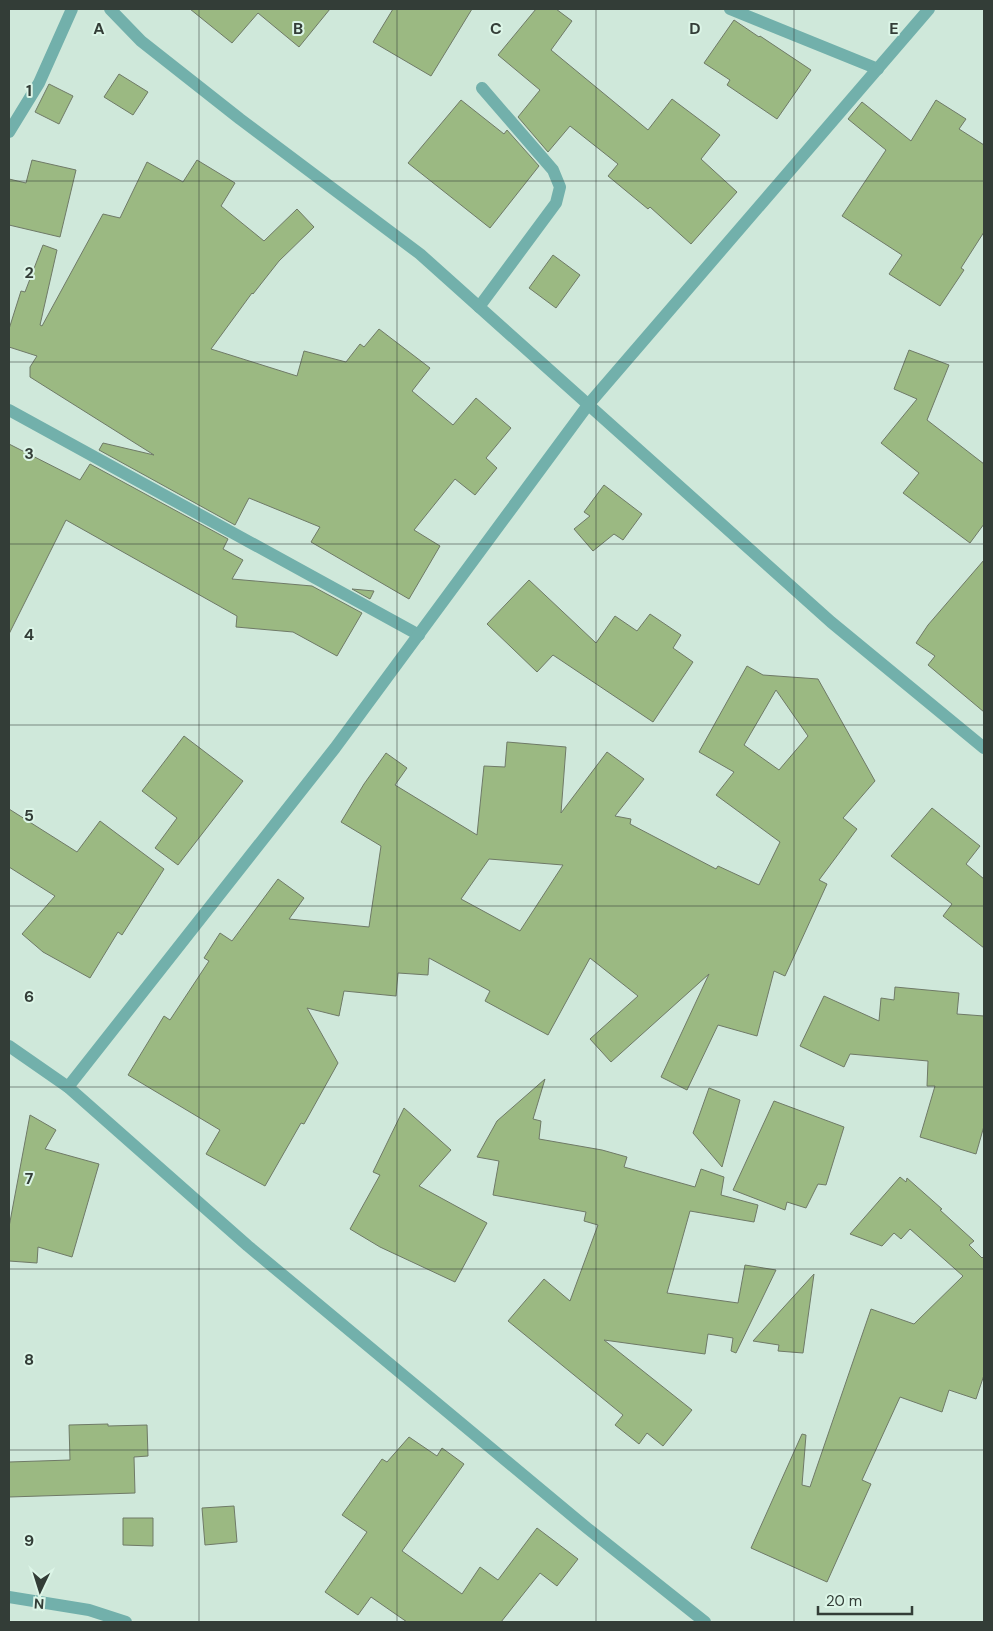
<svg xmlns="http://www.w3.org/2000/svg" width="993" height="1631" font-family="'DM Sans',sans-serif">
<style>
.building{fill:#9bb982;stroke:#6f7a67;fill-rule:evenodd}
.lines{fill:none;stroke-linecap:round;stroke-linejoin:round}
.service{stroke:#72b0ab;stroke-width:12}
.minor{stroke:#72b0ab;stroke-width:12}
.grid{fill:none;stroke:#333d37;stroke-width:1;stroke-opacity:0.55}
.grid-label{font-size:16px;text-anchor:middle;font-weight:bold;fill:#333d37;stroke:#dcf5e7;stroke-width:4;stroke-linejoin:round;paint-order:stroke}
</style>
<rect width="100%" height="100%" fill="#cfe8da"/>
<!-- building -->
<g class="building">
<path d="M 190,9 L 330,9 L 299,47 L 258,13 L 232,43 Z"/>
<path d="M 393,9 L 472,9 L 431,76 L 373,42 Z"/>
<path d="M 536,9 L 556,9 L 572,21 L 551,50 L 648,130 L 672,99 L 720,135 L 701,159 L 737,192 L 691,244 L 650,207 L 648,209 L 608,176 L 618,164 L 570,126 L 548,152 L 518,117 L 540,90 L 498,55 Z"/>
<path d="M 734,20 L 759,37 L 760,36 L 811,70 L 777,119 L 727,85 L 730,80 L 704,63 Z"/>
<path d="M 119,74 L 148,92 L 133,115 L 104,97 Z"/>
<path d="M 49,84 L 73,96 L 59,124 L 35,112 Z"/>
<path d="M 461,100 L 504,134 L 507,130 L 539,166 L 490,228 L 408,163 Z"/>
<path d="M 936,100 L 966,119 L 959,129 L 984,145 L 984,232 L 961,268 L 964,270 L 940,306 L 889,274 L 902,255 L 842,216 L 886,150 L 848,119 L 862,102 L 911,141 Z"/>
<path d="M 32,160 L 76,170 L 60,237 L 9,225 L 9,179 L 26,183 Z"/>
<path d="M 197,160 L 235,183 L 221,206 L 264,241 L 297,209 L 314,227 L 279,261 L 253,294 L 252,293 L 211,349 L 297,376 L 304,351 L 346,362 L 360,344 L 364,347 L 379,329 L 430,368 L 412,391 L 453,425 L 476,398 L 511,428 L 486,458 L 497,468 L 475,495 L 455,479 L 414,530 L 440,546 L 409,599 L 311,542 L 320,527 L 249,498 L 235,525 L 99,450 L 103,443 L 154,455 L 30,377 L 30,367 L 37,356 L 9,347 L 9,329 L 21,291 L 25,292 L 43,245 L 57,250 L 40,325 L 42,326 L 103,214 L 120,218 L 147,162 L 183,182 Z"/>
<path d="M 553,255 L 580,275 L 556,308 L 529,288 Z"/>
<path d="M 909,350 L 949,365 L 927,420 L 984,464 L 984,524 L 970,543 L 903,493 L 919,473 L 881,443 L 917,399 L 894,389 Z"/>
<path d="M 9,444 L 80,480 L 90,464 L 228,539 L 223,549 L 243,560 L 232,579 L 312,586 L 362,613 L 337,656 L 293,632 L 236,627 L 237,616 L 66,520 L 9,634 Z"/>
<path d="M 604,485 L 642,514 L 623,540 L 614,534 L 593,551 L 574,529 L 590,516 L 584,512 Z"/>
<path d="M 984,560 L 984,712 L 928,665 L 935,656 L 916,643 L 928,625 Z"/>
<path d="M 529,580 L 596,643 L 615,616 L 637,631 L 650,614 L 681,635 L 673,648 L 693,662 L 653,722 L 553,655 L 537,672 L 487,624 Z"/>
<path d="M 352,589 L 374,591 L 370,599 Z"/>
<path d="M 747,666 L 763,675 L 818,679 L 875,781 L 843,818 L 857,829 L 819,880 L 827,884 L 785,976 L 774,971 L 757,1036 L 718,1025 L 687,1090 L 661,1077 L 709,974 L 611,1062 L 590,1039 L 638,996 L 590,958 L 548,1035 L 485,1001 L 490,991 L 429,958 L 428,975 L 398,973 L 396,996 L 344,991 L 339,1016 L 307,1008 L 338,1063 L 304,1124 L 301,1123 L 265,1186 L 206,1154 L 220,1130 L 128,1075 L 164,1016 L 170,1020 L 209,961 L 204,958 L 220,933 L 232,941 L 278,879 L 304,898 L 289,919 L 369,927 L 381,846 L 341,822 L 364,784 L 386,753 L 407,768 L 395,785 L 477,835 L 484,766 L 505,767 L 507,742 L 566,747 L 561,813 L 607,752 L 644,779 L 615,816 L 631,819 L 630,824 L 716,869 L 718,866 L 759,885 L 780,842 L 716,795 L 734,772 L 699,752 ZM 776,690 L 808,736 L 779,770 L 744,745 ZM 489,859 L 563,865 L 520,931 L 461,899 Z"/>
<path d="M 184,736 L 243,781 L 178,865 L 155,848 L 177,818 L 142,791 Z"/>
<path d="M 932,808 L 980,846 L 966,864 L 984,879 L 984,948 L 943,916 L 952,904 L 891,856 Z"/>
<path d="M 9,809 L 77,852 L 100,821 L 164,869 L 122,935 L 118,932 L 90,978 L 43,952 L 22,934 L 55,896 L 9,867 Z"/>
<path d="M 895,987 L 959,993 L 957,1014 L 984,1016 L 984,1126 L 976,1154 L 920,1137 L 935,1086 L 927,1086 L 928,1061 L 850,1054 L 844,1067 L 800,1046 L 824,996 L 879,1021 L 881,998 L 894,1000 Z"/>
<path d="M 545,1079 L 533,1119 L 541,1121 L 539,1139 L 602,1150 L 627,1157 L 624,1167 L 695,1187 L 701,1169 L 724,1177 L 721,1195 L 758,1205 L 754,1222 L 690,1211 L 667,1293 L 738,1303 L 745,1265 L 776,1270 L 736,1353 L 731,1351 L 733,1338 L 708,1334 L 705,1354 L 604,1340 L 692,1410 L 663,1446 L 647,1433 L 639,1444 L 615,1425 L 623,1415 L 508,1321 L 544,1279 L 570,1301 L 598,1225 L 584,1221 L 586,1212 L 493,1195 L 499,1161 L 477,1157 L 497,1121 Z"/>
<path d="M 709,1088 L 740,1100 L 722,1167 L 693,1133 Z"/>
<path d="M 774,1101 L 844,1127 L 826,1185 L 818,1184 L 806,1208 L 787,1202 L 785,1210 L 733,1190 Z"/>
<path d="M 404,1108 L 451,1150 L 419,1186 L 487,1223 L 455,1282 L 380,1247 L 350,1229 L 380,1175 L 373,1172 Z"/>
<path d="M 30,1115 L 56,1130 L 45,1149 L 99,1164 L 72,1257 L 38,1247 L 37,1263 L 9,1261 L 9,1227 Z"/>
<path d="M 900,1177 L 906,1182 L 907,1178 L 942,1209 L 940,1210 L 974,1241 L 969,1245 L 982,1258 L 984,1256 L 984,1375 L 976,1399 L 949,1390 L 942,1412 L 900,1397 L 862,1480 L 871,1484 L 827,1582 L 751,1548 L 802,1434 L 806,1435 L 802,1485 L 810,1487 L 871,1309 L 914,1324 L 963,1276 L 910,1229 L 901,1239 L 894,1233 L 882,1246 L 850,1234 Z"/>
<path d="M 814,1274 L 803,1353 L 778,1351 L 779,1345 L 753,1341 Z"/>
<path d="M 108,1424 L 108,1426 L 147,1425 L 148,1456 L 134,1457 L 135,1493 L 9,1497 L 9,1462 L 70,1460 L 69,1425 Z"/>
<path d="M 409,1437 L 437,1456 L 442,1448 L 464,1464 L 402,1551 L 462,1594 L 480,1567 L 498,1580 L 537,1528 L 578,1559 L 557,1586 L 540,1573 L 501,1622 L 407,1622 L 371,1597 L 358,1615 L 325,1592 L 367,1532 L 342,1515 L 382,1459 L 387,1462 Z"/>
<path d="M 234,1506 L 237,1542 L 205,1545 L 202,1508 Z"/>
<path d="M 123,1518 L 153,1518 L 153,1546 L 123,1545 Z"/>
</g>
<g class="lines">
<!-- service -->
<g class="service">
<path d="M 730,9 L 878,69"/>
<path d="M 9,132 L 39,83 L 72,9"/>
<path d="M 479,307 L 556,203 L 560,187 L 553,170 L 482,88"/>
</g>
<!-- minor -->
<g class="minor">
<path d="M 110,9 L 141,41 L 240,119 L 420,254 L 831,622 L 984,748"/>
<path d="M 9,410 L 419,635"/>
<path d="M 9,1046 L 68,1087 L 248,1246 L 587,1528 L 705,1622"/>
<path d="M 68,1087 L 335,748 L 588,405 L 929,9"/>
<path d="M 9,1597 L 89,1610 L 126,1622"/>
</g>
</g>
<!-- grid -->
<path class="grid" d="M 199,9 L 199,1622M 397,9 L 397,1622M 596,9 L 596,1622M 794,9 L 794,1622M 9,181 L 984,181M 9,362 L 984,362M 9,544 L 984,544M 9,725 L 984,725M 9,906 L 984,906M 9,1087 L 984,1087M 9,1269 L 984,1269M 9,1450 L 984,1450"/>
<g class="grid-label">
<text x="99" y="34">A</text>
<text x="298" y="34">B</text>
<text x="496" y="34">C</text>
<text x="695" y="34">D</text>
<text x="894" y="34">E</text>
<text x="29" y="96">1</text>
<text x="29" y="278">2</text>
<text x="29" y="459">3</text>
<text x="29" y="640">4</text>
<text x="29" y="821">5</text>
<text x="29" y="1002">6</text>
<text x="29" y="1184">7</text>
<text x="29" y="1365">8</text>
<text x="29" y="1546">9</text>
</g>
<!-- border -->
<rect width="993" height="1631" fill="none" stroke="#333d37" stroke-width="20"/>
<!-- north arrow -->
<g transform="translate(40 1591) rotate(184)" stroke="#dcf5e7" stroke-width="4" paint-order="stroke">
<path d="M0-4L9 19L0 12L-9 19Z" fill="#333d37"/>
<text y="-8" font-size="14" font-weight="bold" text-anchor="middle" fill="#333d37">N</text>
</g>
<!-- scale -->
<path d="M818 1606v8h94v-8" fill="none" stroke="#333d37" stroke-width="2.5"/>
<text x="826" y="1606" font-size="15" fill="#333d37" stroke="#dcf5e7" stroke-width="4" paint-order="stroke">20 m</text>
</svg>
